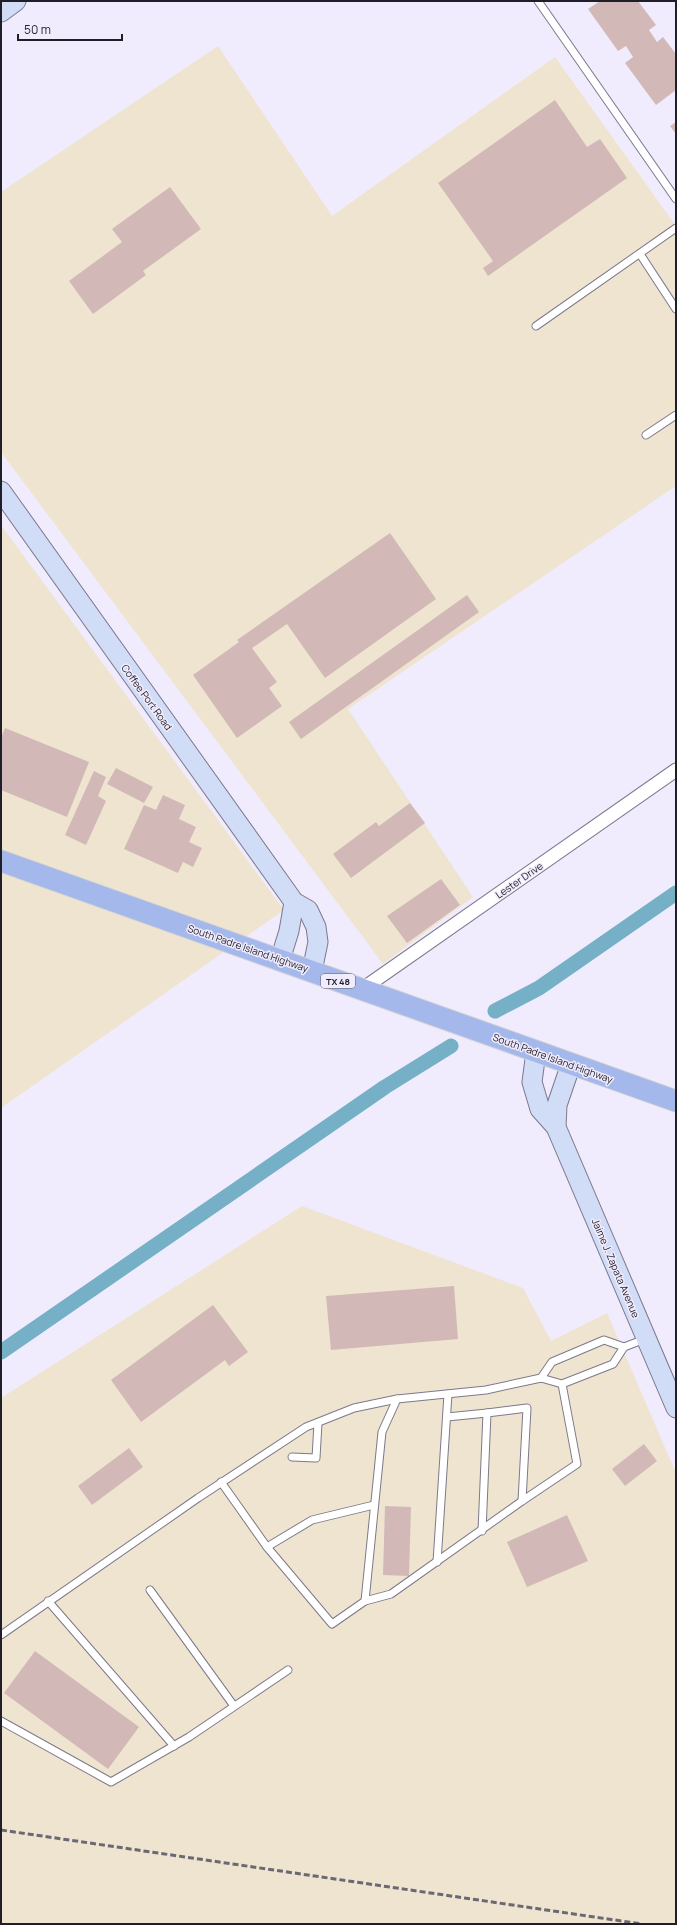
<svg xmlns="http://www.w3.org/2000/svg" width="677" height="1925" font-family="Manrope,sans-serif">
<style>
.industrial{fill:#eee4cf}
.lines{fill:none;stroke-linecap:round;stroke-linejoin:round}
.canal{stroke:#75b0c6;stroke-width:15}
.building{fill:#d2b9b8}
.lane-casing{stroke:#7d798c;stroke-width:9}
.street-casing{stroke:#7d798c;stroke-width:15}
.secondary-casing{stroke:#7d798c;stroke-width:21}
.primary-casing{stroke:#d2d2d4;stroke-width:23}
.lane{stroke:#fff;stroke-width:7}
.street{stroke:#fff;stroke-width:13}
.secondary{stroke:#d1dcf6;stroke-width:19}
.primary{stroke:#a4b8ec;stroke-width:21}
.rail{stroke:#6b6873;stroke-width:3;stroke-dasharray:6 3;stroke-linecap:butt}
.labels{text-anchor:middle;dominant-baseline:central;stroke-width:3;stroke-linejoin:round;paint-order:stroke}
.shield{fill:#f0ecfd;stroke:#5e5c66;stroke-width:1}
.shield-label{font-size:9px;font-weight:bold;fill:#201e26}
.street-label{font-size:10px;fill:#201e26;stroke:#f0ecfd}
</style>
<rect width="100%" height="100%" fill="#f0ecfd"/>
<!-- industrial -->
<g class="industrial">
<path d="M 218,46 L 332,216 L 555,57 L 676,226 L 676,486 L 348,709 L 473,897 L 383,964 L 1,452 L 1,192 Z"/>
<path d="M 1,525 L 284,910 L 1,1108 Z"/>
<path d="M 302,1206 L 523,1288 L 551,1341 L 607,1313 L 676,1473 L 676,1924 L 1,1924 L 1,1398 Z"/>
</g>
<g class="lines">
<!-- canal -->
<g class="canal">
<path d="M 495,1011 L 539,988 L 676,893"/>
<path d="M 1,1352 L 385,1087 L 451,1046"/>
</g>
</g>
<!-- building -->
<g class="building">
<path d="M 600,1 L 638,1 L 656,25 L 649,30 L 657,42 L 663,37 L 676,54 L 676,90 L 656,105 L 625,63 L 633,57 L 626,46 L 618,51 L 588,9 Z"/>
<path d="M 555,100 L 587,147 L 600,139 L 627,178 L 488,276 L 483,268 L 493,261 L 438,183 Z"/>
<path d="M 676,122 L 676,134 L 670,126 Z"/>
<path d="M 170,187 L 201,229 L 143,271 L 146,275 L 93,314 L 69,281 L 122,242 L 112,229 Z"/>
<path d="M 390,533 L 436,599 L 325,678 L 287,624 L 252,648 L 277,682 L 269,688 L 282,706 L 237,738 L 193,675 L 239,642 L 237,640 Z"/>
<path d="M 467,595 L 479,612 L 301,739 L 289,722 Z"/>
<path d="M 5,728 L 89,762 L 67,817 L 1,790 L 1,738 Z"/>
<path d="M 116,768 L 153,787 L 144,803 L 107,784 Z"/>
<path d="M 94,771 L 106,777 L 98,796 L 106,801 L 86,845 L 65,835 Z"/>
<path d="M 163,795 L 185,805 L 179,819 L 196,827 L 189,842 L 202,848 L 193,867 L 183,862 L 178,873 L 124,849 L 144,805 L 156,810 Z"/>
<path d="M 410,803 L 425,823 L 351,878 L 333,854 L 376,822 L 379,826 Z"/>
<path d="M 441,879 L 460,905 L 407,943 L 387,916 Z"/>
<path d="M 454,1286 L 458,1339 L 331,1350 L 326,1296 Z"/>
<path d="M 213,1305 L 248,1352 L 229,1366 L 225,1360 L 141,1422 L 111,1380 Z"/>
<path d="M 644,1444 L 657,1461 L 625,1486 L 612,1469 Z"/>
<path d="M 129,1448 L 143,1467 L 92,1505 L 78,1486 Z"/>
<path d="M 385,1506 L 411,1507 L 409,1576 L 383,1575 Z"/>
<path d="M 567,1515 L 588,1561 L 527,1587 L 507,1542 Z"/>
<path d="M 35,1651 L 139,1727 L 108,1769 L 4,1693 Z"/>
</g>
<g class="lines">
<defs>
<g id="lane">
<path d="M 538,1 L 676,199"/>
<path d="M 640,254 L 676,309"/>
<path d="M 536,326 L 676,228"/>
<path d="M 646,435 L 676,415"/>
<path d="M 541,1378 L 552,1362 L 604,1340 L 624,1347"/>
<path d="M 447,1417 L 487,1413"/>
<path d="M 292,1457 L 316,1458 L 318,1423"/>
<path d="M 221,1482 L 267,1547 L 332,1624 L 365,1601 L 382,1432 L 397,1399 L 486,1390 L 541,1378 L 562,1384 L 613,1364 L 624,1347 L 645,1339"/>
<path d="M 482,1531 L 487,1413 L 527,1408 L 522,1501"/>
<path d="M 267,1547 L 312,1520 L 374,1505"/>
<path d="M 437,1562 L 448,1394"/>
<path d="M 150,1590 L 234,1706"/>
<path d="M 48,1601 L 174,1746"/>
<path d="M 365,1601 L 391,1594 L 522,1501 L 577,1464 L 562,1384"/>
<path d="M 1,1635 L 198,1498 L 306,1427 L 354,1408 L 397,1399"/>
<path d="M 1,1721 L 111,1782 L 189,1737 L 288,1670"/>
</g>
<path id="street" d="M 361,990 L 676,770"/>
<g id="secondary">
<path d="M 1,12 L 16,1"/>
<path d="M 1,491 L 294,902 L 308,910 L 316,927 L 318,942 L 312,971"/>
<path d="M 280,960 L 289,931 L 294,902"/>
<path d="M 536,1052 L 532,1082 L 540,1109 L 556,1127 L 676,1408"/>
<path d="M 556,1127 L 557,1105 L 571,1064"/>
</g>
<path id="primary" d="M 1,861 L 676,1101"/>
</defs>
<!-- lane casing -->
<use href="#lane" class="lane-casing"/>
<!-- street casing -->
<use href="#street" class="street-casing"/>
<!-- secondary casing -->
<use href="#secondary" class="secondary-casing"/>
<!-- primary casing -->
<use href="#primary" class="primary-casing"/>
<!-- lane -->
<use href="#lane" class="lane"/>
<!-- street -->
<use href="#street" class="street"/>
<!-- secondary -->
<use href="#secondary" class="secondary"/>
<!-- primary -->
<use href="#primary" class="primary"/>
<!-- rail -->
<path class="rail" d="M 1,1830 L 642,1924"/>
</g>
<g class="labels">
<!-- shield labels -->
<rect class="shield" x="321" y="974" width="34" height="14" rx="3"/>
<g class="shield-label">
<text x="338" y="981">TX 48</text>
</g>
<!-- street labels -->
<g class="street-label">
<text transform="translate(147 697) rotate(54)">Coffee Port Road</text>
<text transform="translate(519 880) rotate(-35)">Lester Drive</text>
<text transform="translate(248 948) rotate(19)">South Padre Island Highway</text>
<text transform="translate(553 1058) rotate(20)">South Padre Island Highway</text>
<text transform="translate(616 1268) rotate(67)">Jaime J. Zapata Avenue</text>
</g>
</g>
<!-- border -->
<rect width="677" height="1925" fill="none" stroke="#201e26" stroke-width="4"/>
<!-- scale -->
<path d="M18 34v6h104v-6" fill="none" stroke="#201e26" stroke-width="2"/>
<text x="24" y="34" font-size="12" fill="#201e26" stroke="#f0ecfd" stroke-width="3" paint-order="stroke">50 m</text>
</svg>
